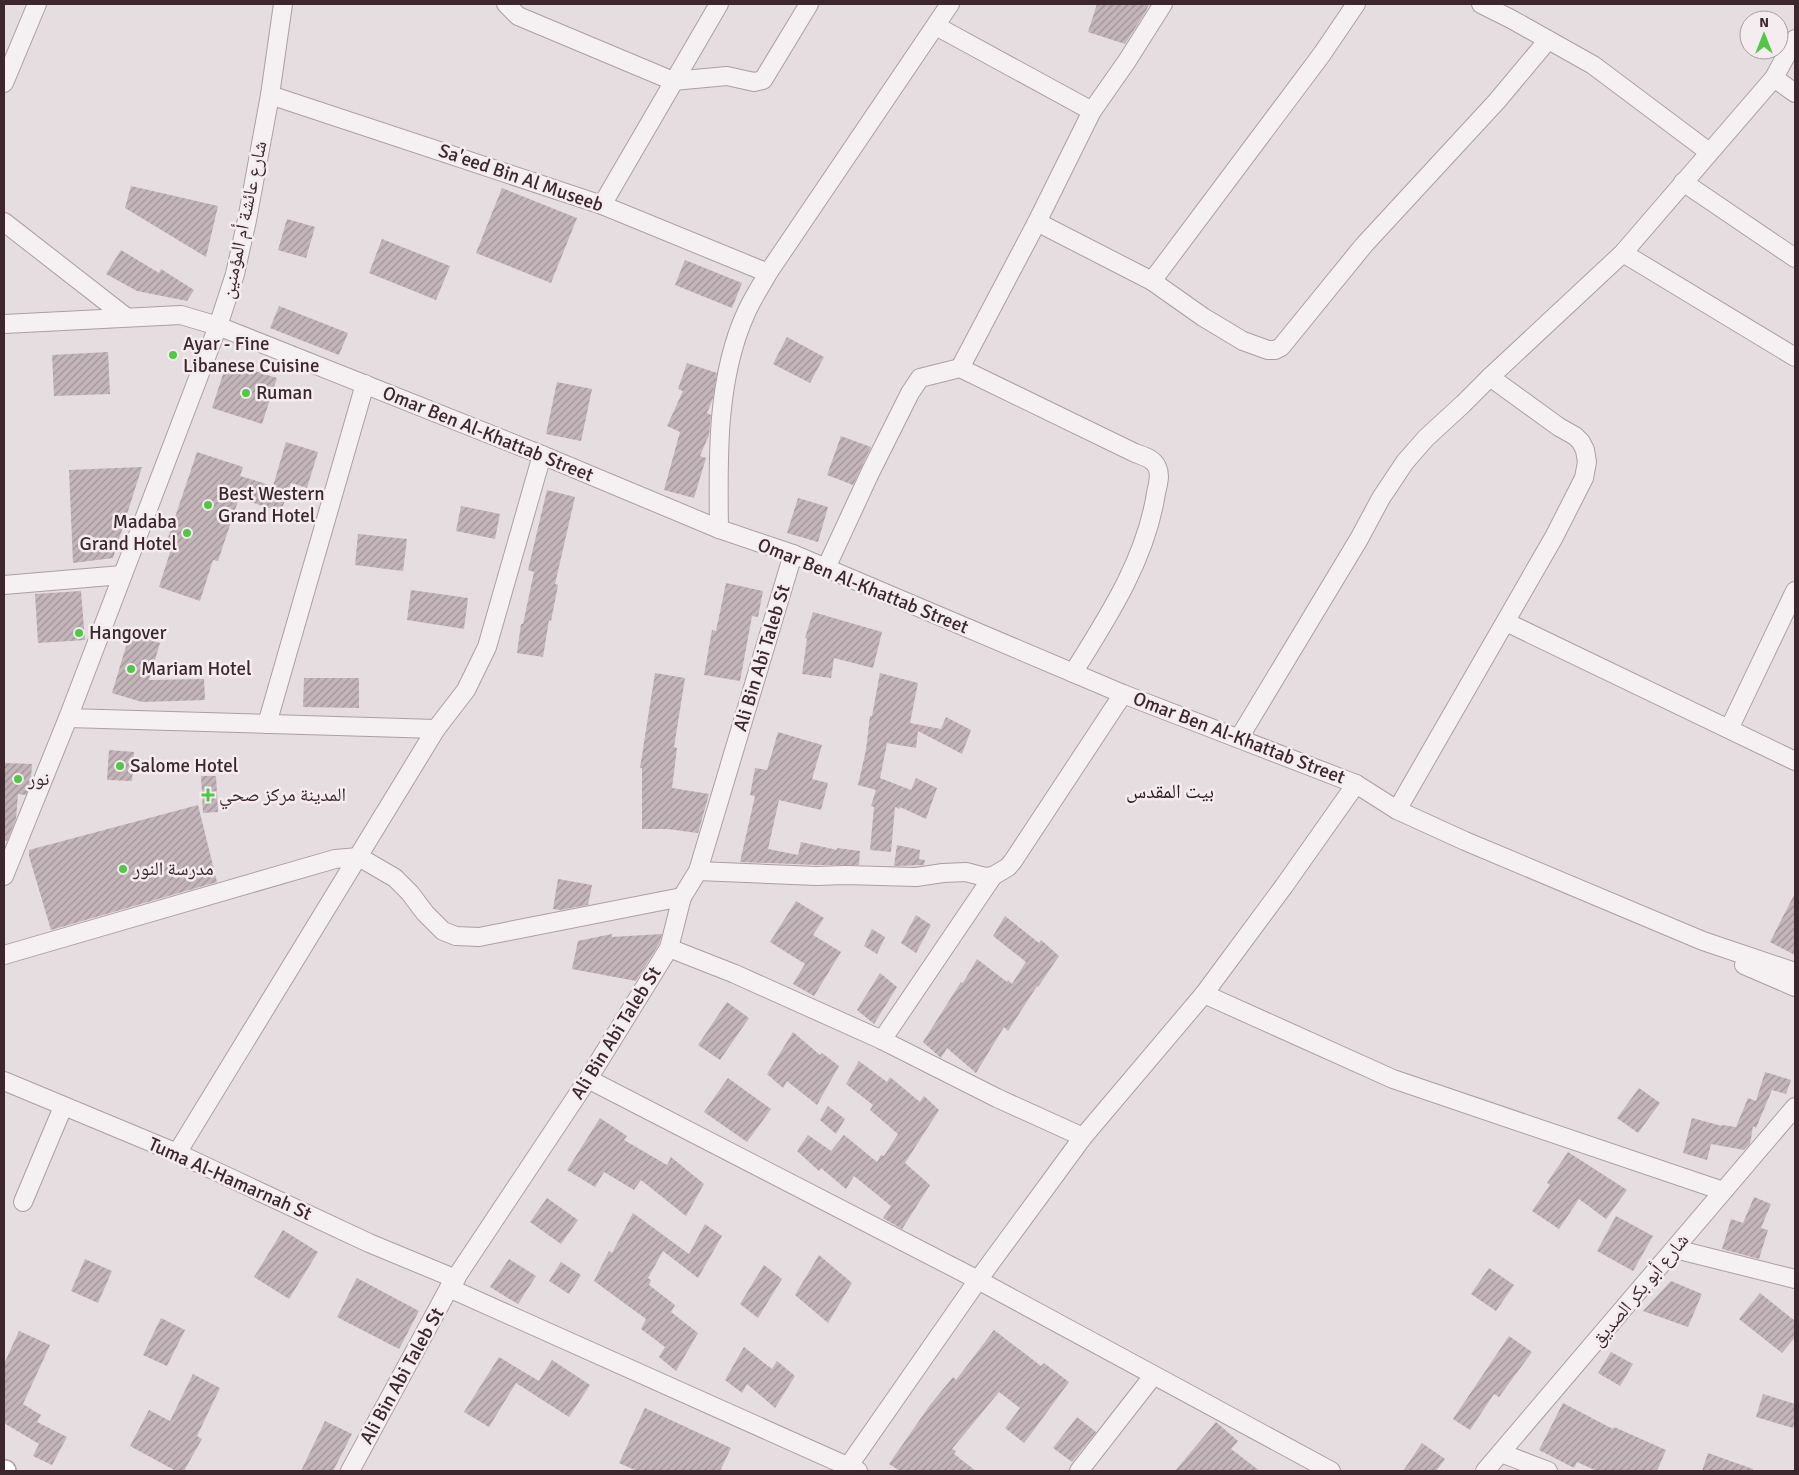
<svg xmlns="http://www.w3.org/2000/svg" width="1799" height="1475" font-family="Signika,'Noto Naskh Arabic',sans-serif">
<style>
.building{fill:url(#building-hatch)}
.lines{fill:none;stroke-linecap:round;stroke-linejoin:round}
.minor-casing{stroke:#ac9fa3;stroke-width:20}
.major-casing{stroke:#b29da4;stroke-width:24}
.minor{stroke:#f5f0f1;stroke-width:18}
.major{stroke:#fff;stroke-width:21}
.poi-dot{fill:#51c845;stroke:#f4ecef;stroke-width:2}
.labels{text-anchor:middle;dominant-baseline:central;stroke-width:5;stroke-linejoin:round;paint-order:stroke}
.street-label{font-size:19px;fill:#3c272e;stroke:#f4ecef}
.poi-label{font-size:19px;fill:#3c272e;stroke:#f4ecef;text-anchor:start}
.neighbourhood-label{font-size:20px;fill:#2d1a1f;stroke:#f4ecef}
</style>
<defs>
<pattern id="building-hatch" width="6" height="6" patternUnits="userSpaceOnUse" patternTransform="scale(1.25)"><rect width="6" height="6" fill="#c3b5b9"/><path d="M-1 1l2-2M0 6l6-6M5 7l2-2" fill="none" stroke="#a09397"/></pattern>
</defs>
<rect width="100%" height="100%" fill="#e6dde0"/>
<!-- building -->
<g class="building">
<path d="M 1097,4 L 1149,4 L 1146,11 L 1125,44 L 1088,32 Z"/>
<path d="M 131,186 L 218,206 L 206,257 L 125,208 Z"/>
<path d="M 502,188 L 577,218 L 551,283 L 476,253 Z"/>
<path d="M 287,219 L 315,227 L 306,258 L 278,250 Z"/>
<path d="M 382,239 L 450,266 L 436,300 L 369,273 Z"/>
<path d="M 121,250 L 159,273 L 161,269 L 194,290 L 187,301 L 137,291 L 106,274 Z"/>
<path d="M 685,260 L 742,283 L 732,308 L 675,285 Z"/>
<path d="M 279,306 L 348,333 L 339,355 L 270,328 Z"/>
<path d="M 787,337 L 824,357 L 810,383 L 773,364 Z"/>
<path d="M 108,352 L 110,394 L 54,396 L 52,355 Z"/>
<path d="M 227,362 L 277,378 L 262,424 L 212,408 Z"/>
<path d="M 687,363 L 717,373 L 713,398 L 707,413 L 711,415 L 709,435 L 700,456 L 706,458 L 694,498 L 664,490 L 680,432 L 667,426 L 683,391 L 678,389 Z"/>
<path d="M 557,382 L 592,389 L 581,441 L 546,434 Z"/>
<path d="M 841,436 L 871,447 L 853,485 L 827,475 Z"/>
<path d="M 286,442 L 318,452 L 307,488 L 291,483 L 281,512 L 239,498 L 218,561 L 213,560 L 200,601 L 159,587 L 172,546 L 166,544 L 197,452 L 243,467 L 240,476 L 273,486 Z"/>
<path d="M 142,467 L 113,558 L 73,563 L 69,470 Z"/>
<path d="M 547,490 L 575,497 L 555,584 L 558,585 L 551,621 L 549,620 L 543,657 L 517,653 L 521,624 L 523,624 L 534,572 L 528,570 Z"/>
<path d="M 798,498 L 828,507 L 818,542 L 787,533 Z"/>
<path d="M 461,506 L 500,514 L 495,539 L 456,531 Z"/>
<path d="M 358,534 L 407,539 L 403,571 L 355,565 Z"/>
<path d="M 726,583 L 763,591 L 758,617 L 752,616 L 740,681 L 704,675 L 712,630 L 716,631 Z"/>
<path d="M 411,590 L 468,598 L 464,629 L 407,620 Z"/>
<path d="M 81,591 L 85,640 L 38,643 L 35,594 Z"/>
<path d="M 813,612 L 882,632 L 873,668 L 834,658 L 831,678 L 802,674 L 807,639 L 805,638 Z"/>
<path d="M 130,633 L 160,643 L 149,680 L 204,679 L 205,700 L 142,702 L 112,693 Z"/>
<path d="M 655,673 L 685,678 L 674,747 L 677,748 L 672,788 L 709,794 L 698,833 L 667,829 L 642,829 L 642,768 L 640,768 Z"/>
<path d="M 880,673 L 918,683 L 910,723 L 941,729 L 946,717 L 971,730 L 962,754 L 918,731 L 916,748 L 887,743 L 880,778 L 911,790 L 916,778 L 937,788 L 926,819 L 900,807 L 900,809 L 895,807 L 891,852 L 870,850 L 874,807 L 871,806 L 876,790 L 858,785 L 866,750 L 870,716 L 872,716 Z"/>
<path d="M 304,678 L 359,678 L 359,708 L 303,707 Z"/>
<path d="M 778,732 L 822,745 L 812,779 L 828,783 L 821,810 L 779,800 L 768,849 L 798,855 L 801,842 L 837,850 L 837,848 L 860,851 L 859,865 L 817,865 L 740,862 L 755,796 L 750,795 L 755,768 L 767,770 Z"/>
<path d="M 109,750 L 134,752 L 132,781 L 107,780 Z"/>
<path d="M 4,763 L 32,764 L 31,780 L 26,795 L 18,794 L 16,819 L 7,841 L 4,840 Z"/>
<path d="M 201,776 L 216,776 L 218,812 L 203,813 Z"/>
<path d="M 198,805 L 217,882 L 51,930 L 29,856 L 29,850 Z"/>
<path d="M 897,845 L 920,850 L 919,859 L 925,860 L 924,865 L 894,866 Z"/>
<path d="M 558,879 L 592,885 L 588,905 L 560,910 L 553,909 Z"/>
<path d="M 1795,893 L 1795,955 L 1770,942 Z"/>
<path d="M 796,901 L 824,918 L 813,935 L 841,952 L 814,996 L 793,984 L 805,964 L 770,942 Z"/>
<path d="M 916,915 L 931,925 L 916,953 L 901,943 Z"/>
<path d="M 1005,916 L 1039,943 L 1041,940 L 1059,956 L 1038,987 L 1037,986 L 1008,1031 L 1004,1027 L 976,1073 L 947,1048 L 941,1058 L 923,1042 L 961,982 L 963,983 L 977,959 L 1007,982 L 1008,980 L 1012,984 L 1026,962 L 993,936 Z"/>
<path d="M 872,929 L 885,937 L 877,954 L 864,946 Z"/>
<path d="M 612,934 L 612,937 L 662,934 L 659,944 L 636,981 L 572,969 L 578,941 Z"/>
<path d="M 880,973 L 897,987 L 874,1024 L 857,1010 Z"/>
<path d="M 727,1002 L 749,1018 L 720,1060 L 698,1045 Z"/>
<path d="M 793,1032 L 820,1055 L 822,1053 L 839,1066 L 817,1105 L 787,1081 L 783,1088 L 767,1074 Z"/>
<path d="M 859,1061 L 887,1082 L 890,1077 L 920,1102 L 924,1096 L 939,1110 L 905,1163 L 930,1185 L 902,1229 L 883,1218 L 891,1206 L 854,1176 L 846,1189 L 821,1168 L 819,1171 L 797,1151 L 808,1135 L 831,1151 L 844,1135 L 877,1162 L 881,1155 L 884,1156 L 898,1134 L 870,1110 L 873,1105 L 846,1084 Z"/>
<path d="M 1765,1072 L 1791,1080 L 1786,1094 L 1772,1090 L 1756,1128 L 1753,1126 L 1750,1144 L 1744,1150 L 1711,1144 L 1707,1160 L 1683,1153 L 1692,1118 L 1722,1126 L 1722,1125 L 1736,1127 L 1748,1098 L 1756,1101 Z"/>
<path d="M 728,1078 L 771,1109 L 747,1142 L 704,1112 Z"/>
<path d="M 1639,1088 L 1660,1103 L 1638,1133 L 1617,1118 Z"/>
<path d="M 828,1106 L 845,1119 L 836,1134 L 820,1120 Z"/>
<path d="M 600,1118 L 627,1136 L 624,1140 L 667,1165 L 671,1157 L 704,1184 L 686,1216 L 641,1180 L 634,1190 L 604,1172 L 595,1187 L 567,1170 Z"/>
<path d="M 1568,1152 L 1627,1190 L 1606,1219 L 1579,1199 L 1559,1229 L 1532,1211 L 1550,1185 L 1547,1183 Z"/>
<path d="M 1754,1197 L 1771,1204 L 1761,1228 L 1768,1230 L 1759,1259 L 1722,1249 L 1731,1219 L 1743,1223 Z"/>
<path d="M 547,1198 L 578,1220 L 561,1244 L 530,1222 Z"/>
<path d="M 633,1213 L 689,1254 L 705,1224 L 722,1236 L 698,1278 L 663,1251 L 648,1278 L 651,1280 L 649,1285 L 675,1305 L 671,1312 L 698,1333 L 676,1371 L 659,1357 L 665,1347 L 641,1329 L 646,1319 L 594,1281 L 609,1251 L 612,1253 Z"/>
<path d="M 1616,1216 L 1653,1236 L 1633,1271 L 1597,1251 Z"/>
<path d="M 283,1230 L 318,1252 L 289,1299 L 254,1277 Z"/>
<path d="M 819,1255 L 852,1283 L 828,1323 L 795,1295 Z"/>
<path d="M 85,1259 L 112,1271 L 98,1303 L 71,1291 Z"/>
<path d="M 509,1259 L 536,1276 L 518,1304 L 490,1287 Z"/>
<path d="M 561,1262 L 581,1275 L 569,1294 L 549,1281 Z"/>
<path d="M 764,1265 L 782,1279 L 758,1318 L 740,1304 Z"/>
<path d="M 1489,1268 L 1514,1285 L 1496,1311 L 1471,1294 Z"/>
<path d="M 357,1278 L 419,1311 L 399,1349 L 337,1317 Z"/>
<path d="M 1671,1281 L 1702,1294 L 1688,1327 L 1643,1311 Z"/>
<path d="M 1760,1293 L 1795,1321 L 1795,1337 L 1782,1353 L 1739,1319 Z"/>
<path d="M 161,1318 L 185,1330 L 167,1366 L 143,1355 Z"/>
<path d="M 994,1330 L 1041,1366 L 1044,1363 L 1069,1382 L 1031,1434 L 1024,1443 L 1005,1428 L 1020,1408 L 999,1392 L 952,1449 L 956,1451 L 954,1454 L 976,1471 L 900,1471 L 889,1464 L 930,1405 L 953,1377 L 956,1380 Z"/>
<path d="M 19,1331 L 50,1345 L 23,1404 L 41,1415 L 37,1422 L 67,1437 L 52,1465 L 33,1456 L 39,1444 L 4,1423 L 4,1364 Z"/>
<path d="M 1509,1336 L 1532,1352 L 1499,1397 L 1494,1394 L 1470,1430 L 1453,1419 Z"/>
<path d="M 744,1347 L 772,1369 L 777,1361 L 795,1376 L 775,1408 L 747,1384 L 742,1393 L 725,1380 Z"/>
<path d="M 1611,1352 L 1633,1364 L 1620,1386 L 1598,1373 Z"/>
<path d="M 499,1357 L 539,1381 L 552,1360 L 590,1385 L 569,1417 L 516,1383 L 489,1427 L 464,1412 Z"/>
<path d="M 193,1374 L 220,1388 L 197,1436 L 202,1439 L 184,1471 L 176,1471 L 130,1446 L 149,1410 L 170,1421 Z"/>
<path d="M 1763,1394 L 1795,1404 L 1795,1420 L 1793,1428 L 1756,1417 Z"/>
<path d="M 1563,1403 L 1613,1429 L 1614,1427 L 1666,1450 L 1657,1471 L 1597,1471 L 1577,1462 L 1574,1468 L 1539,1450 Z"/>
<path d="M 645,1408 L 731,1448 L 720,1471 L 637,1471 L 619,1463 Z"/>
<path d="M 1077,1417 L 1096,1432 L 1072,1462 L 1053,1448 Z"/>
<path d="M 325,1421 L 352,1434 L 333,1471 L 301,1471 Z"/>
<path d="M 1216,1422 L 1238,1441 L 1231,1449 L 1260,1471 L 1175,1471 Z"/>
<path d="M 1422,1443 L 1445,1459 L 1436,1471 L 1403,1471 Z"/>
<path d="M 1708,1453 L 1753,1469 L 1753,1471 L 1702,1471 Z"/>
</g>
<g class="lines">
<defs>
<g id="minor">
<path d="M 506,4 L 518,16 L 673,81 L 727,76 L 754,82 L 763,80 L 809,4"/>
<path d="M 1481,4 L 1511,19 L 1593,65 L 1709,152"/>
<path d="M 936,26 L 1092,111"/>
<path d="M 1774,78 L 1795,93"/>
<path d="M 4,83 L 37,4"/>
<path d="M 270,95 L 602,205 L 768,273"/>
<path d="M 1683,182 L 1795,258"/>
<path d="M 602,205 L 719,4"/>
<path d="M 4,222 L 126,317"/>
<path d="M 1037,222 L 1152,281 L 1203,317 L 1243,341 L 1268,350 L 1275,350 L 1281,347 L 1364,245 L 1497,101 L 1548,40"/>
<path d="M 1623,253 L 1795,357"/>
<path d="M 1152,281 L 1322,54 L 1356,4"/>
<path d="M 4,324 L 181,315 L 218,326 L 542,455 L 719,529 L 793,554 L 1123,694 L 1356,784 L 1397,810 L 1465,841 L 1703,941 L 1795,972"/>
<path d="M 960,368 L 1037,222 L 1092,111 L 1127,61 L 1163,4"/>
<path d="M 719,529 C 718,459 716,379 746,313 C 752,299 761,286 768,273 L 950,4"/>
<path d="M 826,568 L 870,473 L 910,393 L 920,378 L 960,368 L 1135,453 C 1143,456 1153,458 1157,467 C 1161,475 1158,484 1156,493 C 1146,559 1108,617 1073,673"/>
<path d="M 4,585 L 122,575"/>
<path d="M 1506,622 L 1795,761"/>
<path d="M 68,718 L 436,729"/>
<path d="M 267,724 L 365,384"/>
<path d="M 1729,729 L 1795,591"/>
<path d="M 1239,738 L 1359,539 L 1381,498 L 1405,462 L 1426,438 L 1463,404 L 1490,377 L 1623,253 L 1774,78 L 1795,39"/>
<path d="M 1397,810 L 1554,537 L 1584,478 L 1587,462 L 1585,450 L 1581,442 L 1575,436 L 1559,427 L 1490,377"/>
<path d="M 698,871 L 817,876 L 845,875 L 916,877 L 943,873 L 966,872 L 985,877 L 993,876 L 1008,867 L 1013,861 L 1123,694"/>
<path d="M 4,876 L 68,718 L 218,326 L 235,274 L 247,220 L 270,95 L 283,4"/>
<path d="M 669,948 L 735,974 L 882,1040 L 997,1098 L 1083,1137"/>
<path d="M 4,955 L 335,859 L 359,857 L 395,878 L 410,893 L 425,913 L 443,931 L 456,936 L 479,937 L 682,897"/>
<path d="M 1744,965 L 1795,987"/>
<path d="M 1204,994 L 1393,1079 L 1723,1191"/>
<path d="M 882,1040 L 993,876"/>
<path d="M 588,1079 L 978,1280 L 1331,1471"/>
<path d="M 4,1081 L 177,1153 L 369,1243 L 456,1279"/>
<path d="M 177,1153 L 436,729 L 466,690 L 487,647 L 542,455"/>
<path d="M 23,1202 L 63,1107"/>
<path d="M 1675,1249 L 1795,1279"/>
<path d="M 449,1288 L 858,1471"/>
<path d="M 1501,1453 L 1548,1471"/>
<path d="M 350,1471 L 449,1288 L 588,1079 L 669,948 L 682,897 L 698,871 L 793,554"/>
<path d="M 845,1471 L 978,1280 L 1083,1137 L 1204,994 L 1284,886 L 1356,784"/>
<path d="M 1079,1471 L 1153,1376"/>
<path d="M 1485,1471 L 1795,1107"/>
</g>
<path id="major" d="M 4,1471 L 5,1471"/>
</defs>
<!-- minor casing -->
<use href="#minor" class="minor-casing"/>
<!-- major casing -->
<use href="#major" class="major-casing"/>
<!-- minor -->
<use href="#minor" class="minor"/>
<!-- major -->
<use href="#major" class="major"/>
</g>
<!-- markers -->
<g class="poi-dot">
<circle cx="173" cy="355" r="5"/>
<circle cx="246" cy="393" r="5"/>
<circle cx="208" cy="505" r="5"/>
<circle cx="187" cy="533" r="5"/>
<circle cx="79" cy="633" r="5"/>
<circle cx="131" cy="669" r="5"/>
<circle cx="120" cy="766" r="5"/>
<circle cx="18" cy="779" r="5"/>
<path d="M205.5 787.5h5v5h5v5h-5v5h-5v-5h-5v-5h5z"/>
<circle cx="123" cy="869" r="5"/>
</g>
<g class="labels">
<!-- street labels -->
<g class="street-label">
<text transform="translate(521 178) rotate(19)">Sa'eed Bin Al Museeb</text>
<text transform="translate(244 220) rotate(-78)">شارع عائشة أم المؤمنين</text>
<text transform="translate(488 434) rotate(22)">Omar Ben Al-Khattab Street</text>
<text transform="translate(863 586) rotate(22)">Omar Ben Al-Khattab Street</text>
<text transform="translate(762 658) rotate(-73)">Ali Bin Abi Taleb St</text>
<text transform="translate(1239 738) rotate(21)">Omar Ben Al-Khattab Street</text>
<text transform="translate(616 1033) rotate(-58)">Ali Bin Abi Taleb St</text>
<text transform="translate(230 1179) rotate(24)">Tuma Al-Hamarnah St</text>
<text transform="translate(1640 1290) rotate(-50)">شارع أبو بكر الصديق</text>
<text transform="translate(402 1376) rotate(-61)">Ali Bin Abi Taleb St</text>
</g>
<!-- poi labels -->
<g class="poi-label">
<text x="183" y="344">Ayar - Fine<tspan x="183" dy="22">Libanese Cuisine</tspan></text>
<text x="256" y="393">Ruman</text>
<text x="218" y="494">Best Western<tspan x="218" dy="22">Grand Hotel</tspan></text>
<text x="177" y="522" text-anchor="end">Madaba<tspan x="177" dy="22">Grand Hotel</tspan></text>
<text x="89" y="633">Hangover</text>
<text x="141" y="669">Mariam Hotel</text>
<text x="130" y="766">Salome Hotel</text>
<text x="28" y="779">نور</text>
<text x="219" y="795">المدينة مركز صحي</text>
<text x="133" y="869">مدرسة النور</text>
</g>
<!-- neighbourhood labels -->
<g class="neighbourhood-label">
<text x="1170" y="791">بيت المقدس</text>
</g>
</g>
<!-- border -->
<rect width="1799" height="1475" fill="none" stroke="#3c272e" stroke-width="10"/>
<!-- north arrow -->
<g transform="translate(1764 35)"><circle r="24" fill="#f4ecef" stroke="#aa9da2"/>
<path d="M0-4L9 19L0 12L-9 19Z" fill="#51c845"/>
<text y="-8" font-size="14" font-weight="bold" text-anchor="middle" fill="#3c272e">N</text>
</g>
</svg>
